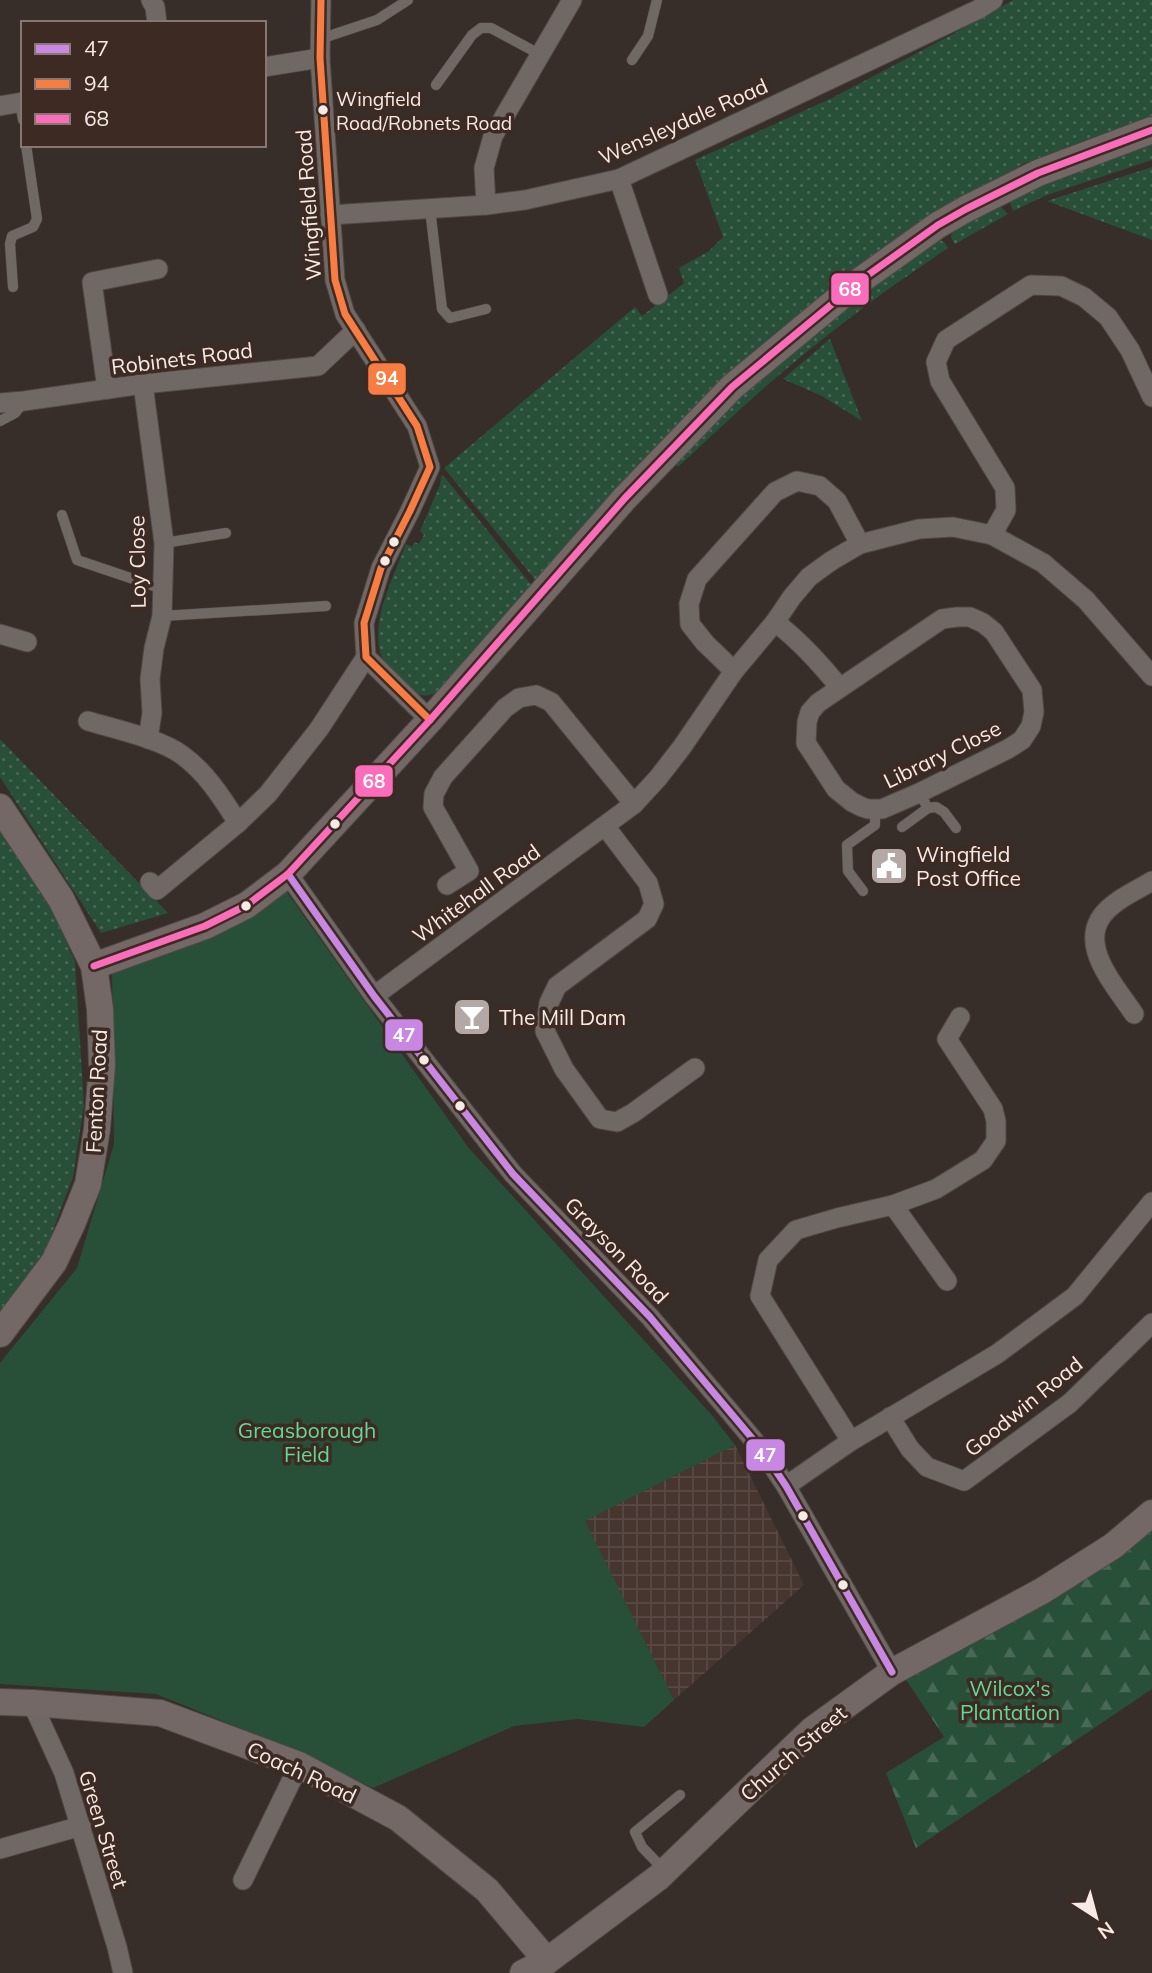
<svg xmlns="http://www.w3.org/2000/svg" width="1152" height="1973" font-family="Mulish,sans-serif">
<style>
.industrial{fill:url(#industrial-grid)}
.grass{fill:url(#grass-dots)}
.forest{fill:url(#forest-firs)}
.green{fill:#285039}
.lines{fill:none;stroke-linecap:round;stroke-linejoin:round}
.lane-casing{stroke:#514845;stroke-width:11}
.street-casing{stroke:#514845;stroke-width:21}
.secondary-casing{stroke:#514845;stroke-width:28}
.lane{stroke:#706864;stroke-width:10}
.street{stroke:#706864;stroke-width:19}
.secondary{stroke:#736865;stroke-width:26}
.bus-1-casing{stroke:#3d2b23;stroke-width:12}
.bus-2-casing{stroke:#3d2b23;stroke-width:12}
.bus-3-casing{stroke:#3d2b23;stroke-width:12}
.bus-1{stroke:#c787e3;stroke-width:7}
.bus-2{stroke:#f77d43;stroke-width:7}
.bus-3{stroke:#fb6dba;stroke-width:7}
.bus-dot{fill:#f7eae6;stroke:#3d2b23;stroke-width:2.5}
.labels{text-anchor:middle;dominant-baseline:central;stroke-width:7;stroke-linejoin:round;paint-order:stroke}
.bus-label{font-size:19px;fill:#f7eae6;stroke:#3d2b23;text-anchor:start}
.street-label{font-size:21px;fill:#f7eae6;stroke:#3d2b23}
.poi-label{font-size:21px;fill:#f7eae6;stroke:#3d2b23;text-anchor:start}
.park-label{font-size:21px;fill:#62d999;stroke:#3d2b23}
.line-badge{stroke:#3d2b23;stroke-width:2.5}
.badge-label{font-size:19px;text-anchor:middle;font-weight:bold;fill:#fff}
</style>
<defs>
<pattern id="industrial-grid" width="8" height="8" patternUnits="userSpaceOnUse" patternTransform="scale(1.75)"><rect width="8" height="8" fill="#473530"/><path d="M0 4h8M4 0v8" fill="none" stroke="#594944"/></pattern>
<pattern id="grass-dots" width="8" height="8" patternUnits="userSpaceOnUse" patternTransform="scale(1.75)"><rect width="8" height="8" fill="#285039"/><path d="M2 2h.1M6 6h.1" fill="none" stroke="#486956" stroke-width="1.8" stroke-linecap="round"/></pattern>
<pattern id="forest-firs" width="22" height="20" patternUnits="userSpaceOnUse" patternTransform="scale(1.75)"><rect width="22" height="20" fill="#285039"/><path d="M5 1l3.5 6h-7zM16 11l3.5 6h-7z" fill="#486956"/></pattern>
</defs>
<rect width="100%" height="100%" fill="#372d29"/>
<!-- industrial -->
<path class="industrial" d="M 735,1445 L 804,1585 L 674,1700 L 584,1521 Z"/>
<!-- grass -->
<g class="grass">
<path d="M 1013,0 L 1152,0 L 1152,118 L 1089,139 L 1023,164 L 953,203 L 839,281 L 750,354 L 660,442 L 537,582 L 444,468 L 635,307 L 642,316 L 684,283 L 679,268 L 709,251 L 723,237 L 695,160 L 832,98 L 955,33 Z"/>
<path d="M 1152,144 L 1152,160 L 1047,195 L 1013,211 L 1009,199 L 1017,195 Z"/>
<path d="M 1152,167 L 1152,240 L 1047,201 Z"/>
<path d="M 999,205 L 1008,214 L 955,244 L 951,238 L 952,232 Z"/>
<path d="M 940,240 L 944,242 L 948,248 C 891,286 837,326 785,370 C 748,401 713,435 678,467 L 675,462 L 758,379 L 859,296 Z"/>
<path d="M 830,339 L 862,421 L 822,396 L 783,379 Z"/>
<path d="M 443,475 L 533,587 L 436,693 C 422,699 412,693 403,683 C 397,676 390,670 385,663 C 365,630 394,576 406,544 L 412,547 L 414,542 L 419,544 L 424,535 L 420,531 L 440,485 L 441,476 Z"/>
<path d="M 0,739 L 168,913 L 101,933 L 0,777 Z"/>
<path d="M 0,822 L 40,882 L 75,962 L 84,1105 L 73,1177 L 44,1254 L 0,1313 Z"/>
</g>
<!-- forest -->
<path class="forest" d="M 1152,1530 L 1152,1689 L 916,1848 L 886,1773 L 944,1737 L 905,1678 L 1094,1574 Z"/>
<!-- green -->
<path class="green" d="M 286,891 L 468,1147 L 711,1414 L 735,1445 L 585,1521 L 674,1700 L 644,1727 L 578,1719 L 514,1726 L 373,1788 L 294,1750 L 156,1694 L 0,1684 L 0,1363 L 77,1268 L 114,1144 L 112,968 Z"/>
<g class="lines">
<defs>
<g id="lane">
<path d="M 320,39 L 377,20 L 408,0"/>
<path d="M 632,60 L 648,36 L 657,0"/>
<path d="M 436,85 L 472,35 L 481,28 L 491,28 L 541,55"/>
<path d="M 20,102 L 23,120"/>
<path d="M 430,209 L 442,309 L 450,318 L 486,309"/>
<path d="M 13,287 L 10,244 L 12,236 L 33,227 L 37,219 L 26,145"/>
<path d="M 0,421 L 15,413 L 24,402"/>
<path d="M 62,515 L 77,560 L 163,589"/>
<path d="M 164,543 L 226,533"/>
<path d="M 162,616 L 326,606"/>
<path d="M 919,793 L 928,808 L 936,807 L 944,812 L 956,828"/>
<path d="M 902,827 L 928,808"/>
<path d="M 863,891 L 848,871 L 847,845 L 875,825 L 875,809"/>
<path d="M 665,1871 L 642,1847 L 635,1832 L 680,1795"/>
</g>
<g id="street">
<path d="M 151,0 L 155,7 L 157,23"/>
<path d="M 321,0 L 320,58 L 335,280 L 345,314 L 417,426 L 430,467 L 410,511 L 381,568 L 364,623 L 366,657 L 430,720"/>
<path d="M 264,67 L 320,58"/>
<path d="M 0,106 L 23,102"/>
<path d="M 619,179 L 658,295"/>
<path d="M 486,205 L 484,168 L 493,136 L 572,0"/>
<path d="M 330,215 L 486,205 L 525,200 L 619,179 L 979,9 L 993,0"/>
<path d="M 143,384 L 164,543 L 162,616 L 154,648 L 150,679 L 152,713 L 148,739"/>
<path d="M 107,389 L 92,282 L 158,269"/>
<path d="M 0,403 L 24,401 L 143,384 L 318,366 L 356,330"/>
<path d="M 992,535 L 1006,510 L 1005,488 L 940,381 L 936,362 L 946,340 L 1031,285 L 1061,286 L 1084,297 L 1108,317 L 1130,350 L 1152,397"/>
<path d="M 775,622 C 800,641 820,663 840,688 L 818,703 L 810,712 L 807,722 L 806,743 L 836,789 L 852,802 L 862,807 L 868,809 L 882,809 L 919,793 L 1008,749 L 1022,740 L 1031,726 L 1034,712 L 1032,690 L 994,632 L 983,623 L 970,617 L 957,617 L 942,619 L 840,688"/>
<path d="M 0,634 L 27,642"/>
<path d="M 734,671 L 705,643 L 690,624 L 689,604 L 697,579 L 775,492 L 797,481 L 820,486 L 837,501 L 860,544"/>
<path d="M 88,721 C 114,729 161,739 182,755 C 205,771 223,799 238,823"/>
<path d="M 605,826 L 648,883 L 654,904 L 647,919 L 557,986 L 549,1003 L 545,1031 L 564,1069 L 600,1119 L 617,1122 L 633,1113 L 695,1068"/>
<path d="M 288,874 L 374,996 L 513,1174 L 650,1317 L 762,1450 L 786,1486 L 892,1672"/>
<path d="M 150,882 L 157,890 L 238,823 L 268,794 L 319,729 L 366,657"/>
<path d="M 447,885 L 469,871 L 433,807 L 434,794 L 443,777 L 505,708 L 519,698 L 536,695 L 551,702 L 634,804"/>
<path d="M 374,996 L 634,804 L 658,778 L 682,747 L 734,671 L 775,622 L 792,597 L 809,577 L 831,561 L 860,544 L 919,529 L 953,527 L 992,535 L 1043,563 L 1086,600 L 1152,676"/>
<path d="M 1134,1014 C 1112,981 1070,937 1114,904 C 1125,895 1139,889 1152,881"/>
<path d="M 893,1205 L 947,1281"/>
<path d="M 890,1417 L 910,1449 L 927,1467 L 964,1481 L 1070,1403 L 1152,1323"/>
<path d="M 851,1441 L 760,1296 L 768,1260 L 796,1230 L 837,1218 L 893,1205 L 936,1189 L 983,1160 L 996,1141 L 996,1121 L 993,1109 L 947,1039 L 960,1017"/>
<path d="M 786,1486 L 851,1441 L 997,1354 L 1075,1296 L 1152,1202"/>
<path d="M 32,1703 L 64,1773 L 117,1947 L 123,1973"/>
<path d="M 0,1849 L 81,1826"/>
<path d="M 243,1880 L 299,1765"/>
</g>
<g id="secondary">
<path d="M 0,807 L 61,899 L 94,966 L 100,1009 L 102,1065 L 97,1129 L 88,1184 L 72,1224 L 54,1262 L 0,1334"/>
<path d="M 94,966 L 205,926 L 247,905 L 288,874 L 430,720 L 625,498 L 732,387 L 861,280 L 938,225 L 966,209 L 1038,173 L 1152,130"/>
<path d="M 0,1702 L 32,1703 L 160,1713 L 299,1765 L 398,1818 L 487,1890 L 547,1961"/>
<path d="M 523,1973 L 547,1961 L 659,1877 L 812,1730 L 892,1672 L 1042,1591 L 1113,1546 L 1152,1513"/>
</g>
</defs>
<!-- lane casing -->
<use href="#lane" class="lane-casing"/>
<!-- street casing -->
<use href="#street" class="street-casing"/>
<!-- secondary casing -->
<use href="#secondary" class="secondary-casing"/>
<!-- lane -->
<use href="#lane" class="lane"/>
<!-- street -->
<use href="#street" class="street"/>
<!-- secondary -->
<use href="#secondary" class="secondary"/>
<defs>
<path id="bus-1" d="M 288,874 L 374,996 L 513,1174 L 650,1317 L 762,1450 L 786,1486 L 892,1672"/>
<path id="bus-2" d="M 321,0 L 320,58 L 335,280 L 345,314 L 417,426 L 430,467 L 410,511 L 381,568 L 364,623 L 366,657 L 430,720"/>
<path id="bus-3" d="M 94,966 L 205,926 L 247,905 L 288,874 L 430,720 L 625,498 L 732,387 L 861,280 L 938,225 L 966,209 L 1038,173 L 1152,130"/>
</defs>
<!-- bus-1 casing -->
<use href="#bus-1" class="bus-1-casing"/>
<!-- bus-2 casing -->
<use href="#bus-2" class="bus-2-casing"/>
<!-- bus-3 casing -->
<use href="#bus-3" class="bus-3-casing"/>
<!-- bus-1 -->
<use href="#bus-1" class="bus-1"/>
<!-- bus-2 -->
<use href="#bus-2" class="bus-2"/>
<!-- bus-3 -->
<use href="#bus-3" class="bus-3"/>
</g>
<!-- icons -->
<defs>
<symbol id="civic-square" viewBox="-11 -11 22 22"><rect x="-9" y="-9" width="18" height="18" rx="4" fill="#b4a8a4" stroke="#3d2b23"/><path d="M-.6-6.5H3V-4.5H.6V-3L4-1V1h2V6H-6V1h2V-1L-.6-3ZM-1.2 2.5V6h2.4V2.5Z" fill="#fff"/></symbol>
<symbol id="bar-square" viewBox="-11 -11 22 22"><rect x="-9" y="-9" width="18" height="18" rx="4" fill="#b4a8a4" stroke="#3d2b23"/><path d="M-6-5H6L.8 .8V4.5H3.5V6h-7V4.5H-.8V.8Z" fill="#fff"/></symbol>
</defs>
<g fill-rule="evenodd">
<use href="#civic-square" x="867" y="844" width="44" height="44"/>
<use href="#bar-square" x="450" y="995" width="44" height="44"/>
</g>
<!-- markers -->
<g class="bus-dot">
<circle cx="323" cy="110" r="6"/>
<circle cx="394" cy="542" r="6"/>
<circle cx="385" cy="561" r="6"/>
<circle cx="335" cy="824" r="6"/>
<circle cx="246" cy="906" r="6"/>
<circle cx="424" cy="1060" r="6"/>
<circle cx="460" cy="1106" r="6"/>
<circle cx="803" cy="1516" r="6"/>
<circle cx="843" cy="1585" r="6"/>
</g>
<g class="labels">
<!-- bus labels -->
<g class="bus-label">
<text x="336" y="99">Wingfield<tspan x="336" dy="24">Road/Robnets Road</tspan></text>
</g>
<!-- street labels -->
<g class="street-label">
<text transform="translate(683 121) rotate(-24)">Wensleydale Road</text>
<text transform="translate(308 205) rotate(-94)">Wingfield Road</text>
<text transform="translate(182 358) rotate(-7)">Robinets Road</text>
<text transform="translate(137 562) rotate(-91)">Loy Close</text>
<text transform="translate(942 754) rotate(-26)">Library Close</text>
<text transform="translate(476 893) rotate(-36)">Whitehall Road</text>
<text transform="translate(96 1091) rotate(-87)">Fenton Road</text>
<text transform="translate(617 1250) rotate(46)">Grayson Road</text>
<text transform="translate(1023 1406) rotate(-39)">Goodwin Road</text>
<text transform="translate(793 1753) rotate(-41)">Church Street</text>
<text transform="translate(302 1772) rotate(25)">Coach Road</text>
<text transform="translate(104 1829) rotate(73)">Green Street</text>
</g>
<!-- poi labels -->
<g class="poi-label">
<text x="916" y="854">Wingfield<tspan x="916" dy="24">Post Office</tspan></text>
<text x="499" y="1017">The Mill Dam</text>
</g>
<!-- park labels -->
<g class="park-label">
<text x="307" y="1430">Greasborough<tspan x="307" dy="24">Field</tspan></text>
<text x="1010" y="1688">Wilcox's<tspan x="1010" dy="24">Plantation</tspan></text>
</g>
</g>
<g class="line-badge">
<rect x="830" y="272" width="40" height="34" rx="7" fill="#fb6dba"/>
<rect x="367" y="362" width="40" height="34" rx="7" fill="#f77d43"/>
<rect x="354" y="764" width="40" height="34" rx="7" fill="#fb6dba"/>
<rect x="384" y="1018" width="40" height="34" rx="7" fill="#c787e3"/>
<rect x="745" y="1438" width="41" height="34" rx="7" fill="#c787e3"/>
</g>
<g class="badge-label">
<text x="850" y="296">68</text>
<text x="387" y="385">94</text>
<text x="374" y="788">68</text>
<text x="404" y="1042">47</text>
<text x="765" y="1462">47</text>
</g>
<!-- legend -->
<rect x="21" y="21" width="245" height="126" fill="#3d2b23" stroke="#877771" stroke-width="2"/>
<rect x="35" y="44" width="35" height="10" fill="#c787e3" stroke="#877771" stroke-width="2"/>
<text x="84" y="56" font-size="21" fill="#f7eae6">47</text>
<rect x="35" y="79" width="35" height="10" fill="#f77d43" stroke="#877771" stroke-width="2"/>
<text x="84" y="91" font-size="21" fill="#f7eae6">94</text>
<rect x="35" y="114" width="35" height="10" fill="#fb6dba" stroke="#877771" stroke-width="2"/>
<text x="84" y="126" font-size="21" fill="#f7eae6">68</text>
<!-- north arrow -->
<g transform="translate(1096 1917) rotate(144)" stroke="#3d2b23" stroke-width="5" paint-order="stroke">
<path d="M0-5L12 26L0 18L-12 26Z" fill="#f7eae6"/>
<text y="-10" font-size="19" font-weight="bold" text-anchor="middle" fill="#f7eae6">N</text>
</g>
</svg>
